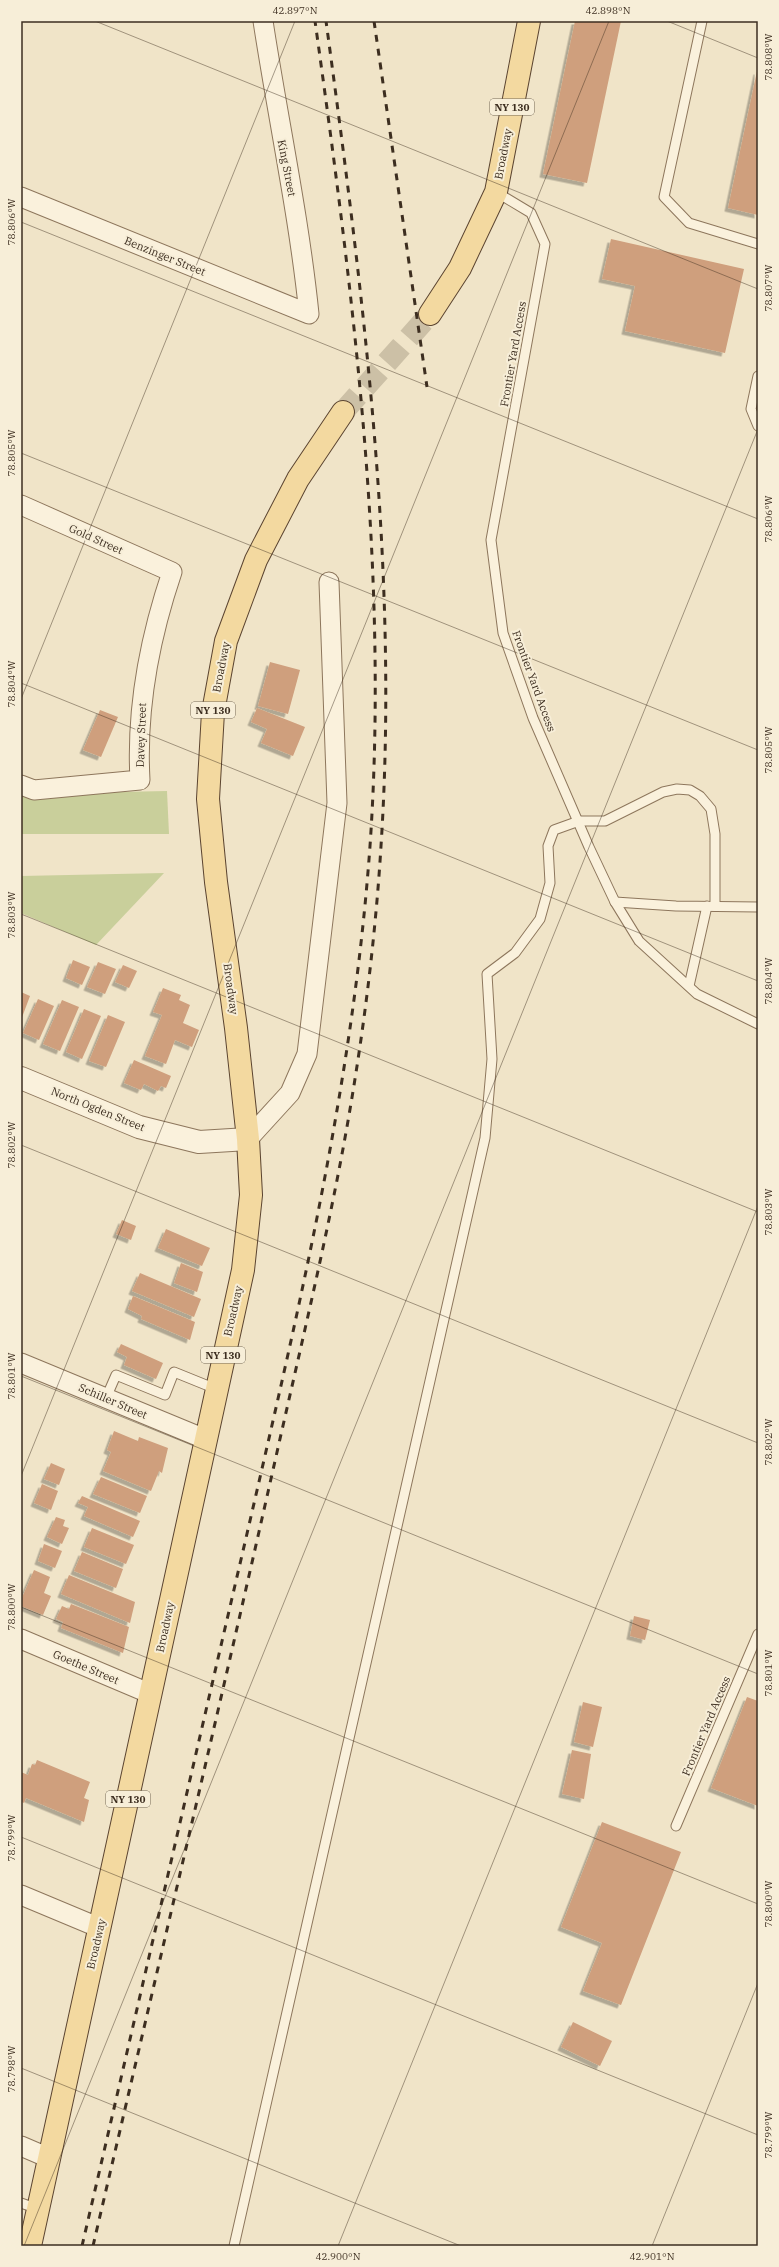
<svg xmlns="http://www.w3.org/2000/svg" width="779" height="2267" font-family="'IBM Plex Serif',serif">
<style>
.green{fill:#c9cf9b}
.building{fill:#cf9f7d;filter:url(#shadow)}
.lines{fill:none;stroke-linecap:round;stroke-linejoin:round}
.primary-tunnel{stroke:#ccc0a6;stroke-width:22;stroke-dasharray:22 11;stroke-linecap:butt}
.service-casing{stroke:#8d765c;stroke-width:11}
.minor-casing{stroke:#8d765c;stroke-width:21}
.tertiary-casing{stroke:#8d765c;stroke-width:24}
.primary-casing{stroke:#5b4430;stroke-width:24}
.service{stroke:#faf1dc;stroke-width:9}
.minor{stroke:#faf1dc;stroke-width:19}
.tertiary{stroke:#faf1dc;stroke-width:22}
.primary{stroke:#f3d9a0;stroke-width:22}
.rail{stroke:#3d2e20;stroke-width:3;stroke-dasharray:7 7;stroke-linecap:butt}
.ticks{fill:none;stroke:#3d2e20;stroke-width:1;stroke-opacity:0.45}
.labels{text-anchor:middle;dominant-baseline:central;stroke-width:4;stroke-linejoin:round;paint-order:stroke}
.shield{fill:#f7eed8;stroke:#756857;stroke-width:1}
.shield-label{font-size:10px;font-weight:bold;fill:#3d2e20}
.street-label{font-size:11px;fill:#3d2e20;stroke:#f7eed8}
.neatline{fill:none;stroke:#3d2e20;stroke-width:1.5}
.ticks-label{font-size:10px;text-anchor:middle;fill:#3d2e20}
</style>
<defs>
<filter id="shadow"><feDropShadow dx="-3.5" dy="3.5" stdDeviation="0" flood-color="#0004"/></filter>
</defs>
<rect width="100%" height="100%" fill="#f0e4c8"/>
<!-- green -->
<g class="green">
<path d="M 167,791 L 169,834 L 21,834 L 21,794 Z"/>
<path d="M 164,873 L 96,945 L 21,913 L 21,876 Z"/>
</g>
<!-- building -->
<g class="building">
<path d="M 575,21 L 621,21 L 587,183 L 543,174 Z"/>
<path d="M 757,71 L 758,71 L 758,215 L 728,208 Z"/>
<path d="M 611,239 L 744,269 L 725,353 L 625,331 L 635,286 L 602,279 Z"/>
<path d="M 270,662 L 300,670 L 288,714 L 258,706 Z"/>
<path d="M 257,708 L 305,727 L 293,756 L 261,743 L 267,729 L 251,722 Z"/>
<path d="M 100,710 L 118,717 L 101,757 L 83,750 Z"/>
<path d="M 73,960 L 90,967 L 82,985 L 66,978 Z"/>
<path d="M 98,962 L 116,969 L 105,994 L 87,987 Z"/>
<path d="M 123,965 L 137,971 L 129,988 L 115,982 Z"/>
<path d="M 163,988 L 181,995 L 179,1000 L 190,1005 L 183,1023 L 199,1030 L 192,1047 L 175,1040 L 166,1064 L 145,1056 L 162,1015 L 153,1012 Z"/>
<path d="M 21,992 L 30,996 L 21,1020 Z"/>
<path d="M 38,999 L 54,1006 L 39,1040 L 23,1033 Z"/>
<path d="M 62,1000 L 79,1007 L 60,1051 L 43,1044 Z"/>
<path d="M 84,1009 L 101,1016 L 82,1059 L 66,1052 Z"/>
<path d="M 108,1015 L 125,1022 L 106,1067 L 89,1061 Z"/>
<path d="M 134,1060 L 171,1076 L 166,1088 L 161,1086 L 158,1091 L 144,1084 L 141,1090 L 124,1083 Z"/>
<path d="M 122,1220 L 136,1226 L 131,1240 L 116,1234 Z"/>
<path d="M 166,1229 L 210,1248 L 202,1266 L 158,1248 Z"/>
<path d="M 181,1263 L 203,1272 L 197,1292 L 174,1283 Z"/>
<path d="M 140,1273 L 201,1299 L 194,1317 L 132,1291 Z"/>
<path d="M 133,1296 L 195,1322 L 190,1340 L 141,1319 L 142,1316 L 128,1309 Z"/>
<path d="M 121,1344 L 163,1363 L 156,1379 L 124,1365 L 127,1357 L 117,1352 Z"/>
<path d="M 114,1431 L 138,1441 L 139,1437 L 168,1448 L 162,1473 L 159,1471 L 151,1491 L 103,1471 L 111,1452 L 107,1450 Z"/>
<path d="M 51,1463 L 65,1469 L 59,1485 L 44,1479 Z"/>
<path d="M 101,1477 L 147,1496 L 140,1513 L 93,1494 Z"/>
<path d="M 42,1484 L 58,1491 L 51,1510 L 34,1503 Z"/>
<path d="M 82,1496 L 140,1521 L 133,1537 L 84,1516 L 88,1507 L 78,1503 Z"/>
<path d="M 56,1517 L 65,1520 L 63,1526 L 69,1528 L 62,1544 L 47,1537 Z"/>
<path d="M 92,1528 L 134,1545 L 126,1564 L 84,1547 Z"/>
<path d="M 44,1544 L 62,1551 L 55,1568 L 38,1561 Z"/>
<path d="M 82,1552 L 123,1569 L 116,1588 L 74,1571 Z"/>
<path d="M 34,1570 L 50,1577 L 44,1593 L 51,1596 L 43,1615 L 21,1606 L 21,1600 Z"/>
<path d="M 69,1575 L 135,1602 L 130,1623 L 61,1594 Z"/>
<path d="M 71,1604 L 129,1627 L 123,1653 L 61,1628 L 63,1622 L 56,1619 L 62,1606 L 69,1609 Z"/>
<path d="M 634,1616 L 650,1620 L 645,1640 L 630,1636 Z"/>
<path d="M 747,1697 L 758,1701 L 758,1806 L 711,1788 Z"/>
<path d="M 583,1702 L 602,1707 L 593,1747 L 574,1742 Z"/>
<path d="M 572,1750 L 591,1754 L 584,1799 L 562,1794 Z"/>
<path d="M 37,1760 L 90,1782 L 84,1798 L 89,1800 L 84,1822 L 26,1798 L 24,1803 L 21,1801 L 21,1772 L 28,1775 L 32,1764 L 35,1765 Z"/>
<path d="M 602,1822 L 681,1852 L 621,2005 L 583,1991 L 602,1943 L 561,1927 Z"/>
<path d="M 573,2022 L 612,2041 L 600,2066 L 561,2047 Z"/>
</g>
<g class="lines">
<!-- primary-tunnel -->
<path class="primary-tunnel" d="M 343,412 L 430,314"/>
<defs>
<g id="service">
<path d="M 702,21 L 664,197 L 689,223 L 758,244"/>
<path d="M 496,192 L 531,213 L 545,244 L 491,540 L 503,633 L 533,718 L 589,847 L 615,902 L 639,941 L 697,994 L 758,1024"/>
<path d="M 758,376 L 751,409 L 758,426"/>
<path d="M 615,902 L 676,906 L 758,907"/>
<path d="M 689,986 L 707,906"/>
<path d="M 106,1398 L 116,1375 L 165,1395 L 174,1372 L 216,1389"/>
<path d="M 676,1826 L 758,1634"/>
<path d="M 21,2203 L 38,2209"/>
<path d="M 234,2246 L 485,1138 L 492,1059 L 487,974 L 515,953 L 540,919 L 550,883 L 548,846 L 554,830 L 579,821 L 605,821 L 663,792 L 677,789 L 690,790 L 700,796 L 711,809 L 715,834 L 715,906"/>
</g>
<g id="minor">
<path d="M 21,197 L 309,314 C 299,216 278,119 263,21"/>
<path d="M 21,505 L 172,572 C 149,640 136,708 140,780 L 34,790 L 21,785"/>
<path d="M 248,1139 L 290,1093 L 307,1054 L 337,803 L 329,582"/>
<path d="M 21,1363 L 205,1439"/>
<path d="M 21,1639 L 151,1694"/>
<path d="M 21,1895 L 100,1928"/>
<path d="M 21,2146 L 49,2158"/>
</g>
<path id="tertiary" d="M 21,1078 L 139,1127 L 199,1142 L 248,1139"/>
<g id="primary">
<path d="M 430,314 L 460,268 L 496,192 L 529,21"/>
<path d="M 30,2246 L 243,1270 L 251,1195 L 248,1139 L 236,1028 L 216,882 L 208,799 L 213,712 L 226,641 L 256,560 L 298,479 L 343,412"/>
</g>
</defs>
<!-- service casing -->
<use href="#service" class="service-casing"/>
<!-- minor casing -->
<use href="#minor" class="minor-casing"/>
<!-- tertiary casing -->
<use href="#tertiary" class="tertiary-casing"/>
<!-- primary casing -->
<use href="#primary" class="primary-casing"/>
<!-- service -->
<use href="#service" class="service"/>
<!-- minor -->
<use href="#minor" class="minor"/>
<!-- tertiary -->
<use href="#tertiary" class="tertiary"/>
<!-- primary -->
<use href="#primary" class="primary"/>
<!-- rail -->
<g class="rail">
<path d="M 374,21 L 427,387"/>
<path d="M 82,2246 C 137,2010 191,1774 246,1538 C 299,1308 353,1083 370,846 C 389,570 353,294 315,21"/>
<path d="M 93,2246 C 154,1984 216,1723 275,1461 C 295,1372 316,1284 334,1195 C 357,1082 374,961 381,846 C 399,569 363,295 326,21"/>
</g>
</g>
<!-- ticks -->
<path class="ticks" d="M 95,21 L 758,289M 667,21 L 758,58M 21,222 L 758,519M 21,453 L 758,750M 21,683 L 758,981M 21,699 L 295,21M 21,914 L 758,1212M 21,1145 L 758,1443M 21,1376 L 758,1674M 21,1476 L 609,21M 21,1607 L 758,1904M 21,1837 L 758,2135M 21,2068 L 461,2246M 24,2246 L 758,429M 338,2246 L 758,1206M 652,2246 L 758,1983"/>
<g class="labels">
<!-- shield labels -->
<g class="shield">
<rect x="490" y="99" width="44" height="16" rx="3"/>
<rect x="191" y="702" width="44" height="16" rx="3"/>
<rect x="201" y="1347" width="44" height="16" rx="3"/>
<rect x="106" y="1791" width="44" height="16" rx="3"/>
</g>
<g class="shield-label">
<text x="512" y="107">NY 130</text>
<text x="213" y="710">NY 130</text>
<text x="223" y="1355">NY 130</text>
<text x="128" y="1799">NY 130</text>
</g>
<!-- street labels -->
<g class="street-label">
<text transform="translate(503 154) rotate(-79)">Broadway</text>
<text transform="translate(287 168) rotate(79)">King Street</text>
<text transform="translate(165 256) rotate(22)">Benzinger Street</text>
<text transform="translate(513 354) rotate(-80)">Frontier Yard Access</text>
<text transform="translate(96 539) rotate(24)">Gold Street</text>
<text transform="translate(221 667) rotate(-79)">Broadway</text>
<text transform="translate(534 681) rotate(70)">Frontier Yard Access</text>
<text transform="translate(141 735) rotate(-88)">Davey Street</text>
<text transform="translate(231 989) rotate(82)">Broadway</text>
<text transform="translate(98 1109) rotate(22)">North Ogden Street</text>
<text transform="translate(233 1311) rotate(-77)">Broadway</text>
<text transform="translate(113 1401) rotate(23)">Schiller Street</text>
<text transform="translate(165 1627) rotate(-78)">Broadway</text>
<text transform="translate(86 1667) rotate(23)">Goethe Street</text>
<text transform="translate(706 1726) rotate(-67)">Frontier Yard Access</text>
<text transform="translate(96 1944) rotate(-77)">Broadway</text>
</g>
</g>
<!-- border -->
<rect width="779" height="2267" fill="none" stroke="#f7eed8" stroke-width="44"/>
<rect x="22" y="22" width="735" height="2223" class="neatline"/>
<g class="ticks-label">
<text x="295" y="14">42.897°N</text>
<text x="608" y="14">42.898°N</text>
<text transform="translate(768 57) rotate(-90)" y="4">78.808°W</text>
<text transform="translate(11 222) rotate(-90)" y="4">78.806°W</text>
<text transform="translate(768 288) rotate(-90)" y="4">78.807°W</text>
<text transform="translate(11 453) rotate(-90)" y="4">78.805°W</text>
<text transform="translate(768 519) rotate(-90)" y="4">78.806°W</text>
<text transform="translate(11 684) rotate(-90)" y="4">78.804°W</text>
<text transform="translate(768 750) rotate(-90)" y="4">78.805°W</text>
<text transform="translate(11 915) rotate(-90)" y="4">78.803°W</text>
<text transform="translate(768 981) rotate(-90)" y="4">78.804°W</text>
<text transform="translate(11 1145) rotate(-90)" y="4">78.802°W</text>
<text transform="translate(768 1212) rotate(-90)" y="4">78.803°W</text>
<text transform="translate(11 1376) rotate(-90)" y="4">78.801°W</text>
<text transform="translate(768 1442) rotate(-90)" y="4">78.802°W</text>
<text transform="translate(11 1607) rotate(-90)" y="4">78.800°W</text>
<text transform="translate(768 1673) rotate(-90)" y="4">78.801°W</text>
<text transform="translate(11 1838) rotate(-90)" y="4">78.799°W</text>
<text transform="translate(768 1904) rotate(-90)" y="4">78.800°W</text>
<text transform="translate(11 2069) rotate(-90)" y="4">78.798°W</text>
<text transform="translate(768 2135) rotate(-90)" y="4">78.799°W</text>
<text x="338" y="2260">42.900°N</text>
<text x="652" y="2260">42.901°N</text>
</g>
</svg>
